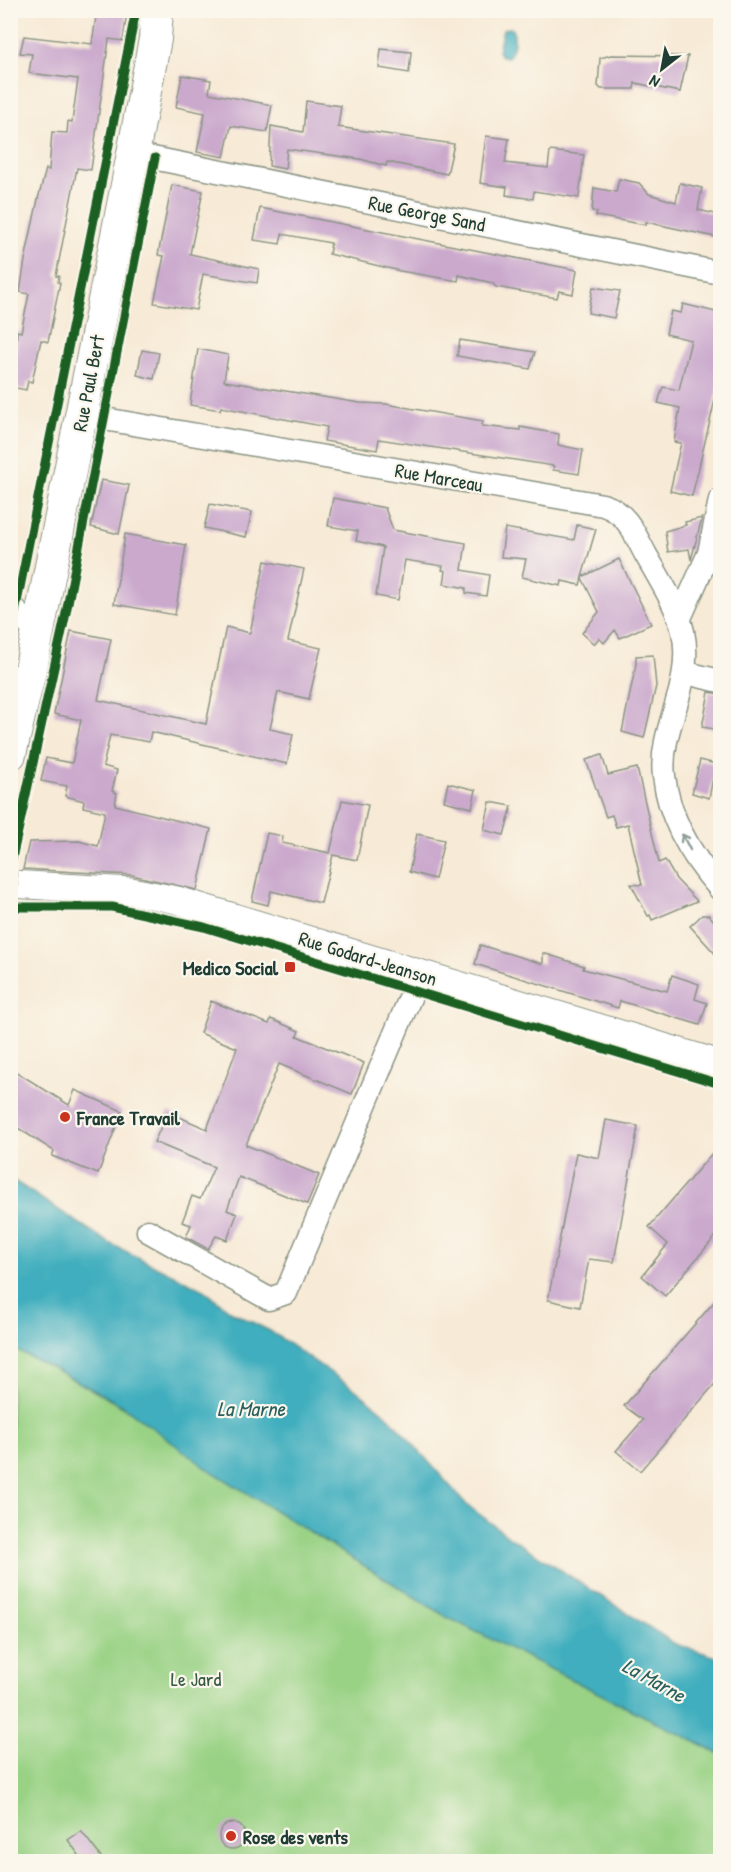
<svg xmlns="http://www.w3.org/2000/svg" width="731" height="1872" font-family="'Patrick Hand',sans-serif">
<style>
.green{fill:#9ad285;stroke:#5c885c;stroke-width:1.5}
.water{fill:#40aebe;stroke:#307679;stroke-width:1.5}
.building{fill:#caa9cd}
.lines{fill:none;stroke-linecap:round;stroke-linejoin:round}
.minor-casing{stroke:#8b9485;stroke-width:25}
.tertiary-casing{stroke:#8b9485;stroke-width:29}
.secondary-casing{stroke:#8b9485;stroke-width:34}
.minor{stroke:#fff;stroke-width:22}
.tertiary{stroke:#fff;stroke-width:27}
.secondary{stroke:#fff;stroke-width:32}
.cycleway-casing{stroke:#fbf7ec;stroke-width:13}
.cycleway{stroke:#1b5e20;stroke-width:9}
.oneway{stroke:#8f9e9a}
.poi-dot{fill:#c8321e;stroke:#fbf7ec;stroke-width:2}
.labels{text-anchor:middle;dominant-baseline:central;stroke-width:4.5;stroke-linejoin:round;paint-order:stroke}
.street-label{font-size:20px;fill:#1f3d34;stroke:#fbf7ec}
.poi-label{font-size:20px;font-weight:bold;fill:#1f3d34;stroke:#fbf7ec;text-anchor:start}
.park-label{font-size:20px;fill:#385b44;stroke:#fbf7ec}
.water-label{font-size:21px;font-style:italic;fill:#295f5d;stroke:#fbf7ec}
</style>
<rect width="100%" height="100%" fill="#fbf7ec"/>
<filter id="ink" filterUnits="userSpaceOnUse"><feTurbulence type="fractalNoise" baseFrequency=".0167" numOctaves="2"/><feDisplacementMap in="SourceGraphic" scale="12" xChannelSelector="R" yChannelSelector="G"/><feConvolveMatrix kernelMatrix="1 2 1 2 8 2 1 2 1" color-interpolation-filters="sRGB"/></filter>
<filter id="wash" filterUnits="userSpaceOnUse"><feTurbulence type="fractalNoise" baseFrequency=".008" numOctaves="4" result="noise"/><feDisplacementMap in="SourceGraphic" scale="24" xChannelSelector="R" yChannelSelector="G"/><feGaussianBlur stdDeviation="1.35" result="paint"/><feColorMatrix in="noise" values="0 0 0 0 0 0 0 0 0 0 0 0 0 0 0 0 0 1.4 0 .05"/><feComposite in="paint" operator="in"/></filter>
<g filter="url(#wash)">
<rect width="100%" height="100%" fill="#f7ead6"/>
<!-- green -->
<path class="green" d="M 11,1348 L 51,1367 L 137,1415 L 205,1467 L 447,1617 L 720,1754 L 720,1861 L 11,1862 Z"/>
<!-- water -->
<g class="water">
<path d="M 511,28 C 517,35 514,51 508,57 L 501,56 L 498,51 L 503,29 Z"/>
<path d="M 11,1179 L 111,1244 L 202,1289 L 232,1312 L 270,1331 L 356,1390 L 390,1418 L 467,1505 L 511,1538 L 675,1644 L 720,1658 L 720,1754 L 447,1617 L 205,1467 L 123,1406 L 51,1367 L 11,1348 Z"/>
</g>
<g id="blocks">
<!-- building -->
<g class="building">
<path d="M 97,10 L 127,12 L 123,41 L 109,39 L 91,170 L 77,168 L 56,276 L 59,276 L 58,282 L 60,283 L 48,342 L 41,340 L 32,382 L 28,381 L 26,390 L 10,387 L 10,350 L 16,351 L 17,331 L 21,332 L 29,294 L 20,292 L 25,260 L 38,199 L 46,169 L 49,170 L 52,132 L 67,133 L 68,121 L 72,122 L 78,79 L 29,73 L 32,54 L 20,53 L 24,36 L 92,44 Z"/>
<path d="M 381,49 L 411,52 L 409,73 L 379,68 Z"/>
<path d="M 611,55 L 688,56 L 680,92 L 635,83 L 634,89 L 601,89 L 598,86 L 600,58 Z"/>
<path d="M 182,75 L 211,80 L 209,93 L 272,105 L 267,132 L 231,126 L 224,157 L 197,152 L 205,113 L 176,107 Z"/>
<path d="M 306,101 L 341,106 L 338,127 L 454,144 L 447,174 L 387,162 L 386,166 L 360,159 L 287,149 L 285,169 L 269,166 L 271,126 L 303,132 Z"/>
<path d="M 486,136 L 509,139 L 505,163 L 548,168 L 550,151 L 584,155 L 579,198 L 534,191 L 533,199 L 506,195 L 507,187 L 480,183 Z"/>
<path d="M 619,179 L 639,183 L 649,194 L 676,202 L 680,183 L 702,188 L 698,210 L 720,215 L 720,238 L 646,222 L 646,225 L 596,216 L 597,212 L 592,211 L 594,188 L 616,192 Z"/>
<path d="M 172,185 L 203,191 L 190,254 L 259,269 L 257,283 L 203,274 L 196,310 L 154,303 L 164,256 L 158,255 Z"/>
<path d="M 260,208 L 577,270 L 573,294 L 559,291 L 557,298 L 496,287 L 492,283 L 459,275 L 458,281 L 400,271 L 329,254 L 331,243 L 282,234 L 280,244 L 254,240 Z"/>
<path d="M 593,287 L 620,291 L 614,318 L 588,313 Z"/>
<path d="M 683,304 L 720,313 L 720,379 L 692,496 L 670,491 L 681,443 L 674,442 L 680,408 L 658,403 L 663,387 L 679,390 L 691,340 L 666,334 L 671,311 L 681,313 Z"/>
<path d="M 460,340 L 535,352 L 530,369 L 457,356 Z"/>
<path d="M 198,349 L 228,355 L 224,381 L 360,403 L 386,404 L 483,421 L 482,426 L 520,430 L 520,427 L 559,434 L 558,445 L 583,450 L 579,474 L 553,470 L 554,466 L 379,439 L 377,450 L 324,441 L 327,427 L 221,407 L 220,410 L 190,405 Z"/>
<path d="M 142,350 L 159,353 L 154,379 L 137,375 Z"/>
<path d="M 101,480 L 129,485 L 119,534 L 91,527 Z"/>
<path d="M 333,498 L 385,508 L 393,530 L 466,543 L 462,570 L 489,575 L 486,596 L 466,593 L 466,588 L 444,584 L 446,571 L 442,570 L 443,566 L 405,560 L 398,600 L 376,596 L 383,547 L 356,541 L 358,531 L 328,526 Z"/>
<path d="M 210,504 L 252,512 L 246,537 L 204,528 Z"/>
<path d="M 702,518 L 691,560 L 689,549 L 668,552 L 665,531 L 686,525 L 685,522 Z"/>
<path d="M 577,525 L 596,529 L 582,577 L 619,559 L 651,624 L 620,638 L 615,630 L 604,643 L 599,638 L 594,644 L 582,633 L 599,612 L 582,578 L 580,585 L 562,581 L 561,586 L 522,577 L 526,559 L 501,557 L 505,528 L 574,540 Z"/>
<path d="M 125,534 L 186,545 L 175,615 L 114,604 Z"/>
<path d="M 265,561 L 304,569 L 288,641 L 321,648 L 309,699 L 278,692 L 270,729 L 293,734 L 287,764 L 151,732 L 149,742 L 110,735 L 103,766 L 117,770 L 112,791 L 117,793 L 115,805 L 211,829 L 197,890 L 132,875 L 23,869 L 29,842 L 79,841 L 98,846 L 105,812 L 83,807 L 84,801 L 65,796 L 67,786 L 41,781 L 46,758 L 72,763 L 81,720 L 54,714 L 71,631 L 111,639 L 98,700 L 206,724 L 226,627 L 250,633 Z"/>
<path d="M 653,655 L 656,686 L 644,738 L 622,732 L 636,664 L 636,656 Z"/>
<path d="M 709,692 L 720,694 L 720,730 L 702,727 Z"/>
<path d="M 602,755 L 608,775 L 637,768 L 659,863 L 665,860 L 676,879 L 697,901 L 652,920 L 650,915 L 648,916 L 631,884 L 642,885 L 628,824 L 616,827 L 612,815 L 606,817 L 586,760 Z"/>
<path d="M 700,760 L 716,764 L 709,798 L 692,793 Z"/>
<path d="M 448,783 L 476,790 L 472,808 L 444,801 Z"/>
<path d="M 342,800 L 368,805 L 357,860 L 333,855 L 321,903 L 271,891 L 268,905 L 252,901 L 267,833 L 283,836 L 282,843 L 330,853 Z"/>
<path d="M 490,802 L 512,806 L 504,835 L 484,830 Z"/>
<path d="M 417,834 L 444,840 L 435,879 L 409,872 Z"/>
<path d="M 702,915 L 709,915 L 720,928 L 720,959 L 690,926 Z"/>
<path d="M 480,945 L 543,964 L 543,953 L 584,966 L 583,969 L 667,991 L 672,975 L 699,984 L 695,999 L 707,1003 L 700,1025 L 620,1001 L 618,1008 L 475,964 Z"/>
<path d="M 211,1001 L 269,1024 L 271,1019 L 299,1031 L 297,1036 L 364,1063 L 352,1094 L 279,1064 L 246,1145 L 319,1175 L 307,1204 L 239,1177 L 227,1210 L 237,1214 L 227,1240 L 216,1236 L 208,1249 L 186,1237 L 191,1225 L 182,1222 L 192,1196 L 200,1199 L 214,1167 L 154,1142 L 168,1112 L 207,1129 L 237,1048 L 200,1033 Z"/>
<path d="M 10,1068 L 69,1105 L 75,1090 L 122,1111 L 98,1174 L 52,1156 L 54,1151 L 10,1123 Z"/>
<path d="M 606,1120 L 638,1126 L 614,1262 L 589,1259 L 580,1307 L 548,1300 L 576,1153 L 599,1158 Z"/>
<path d="M 720,1144 L 720,1231 L 665,1296 L 642,1276 L 668,1244 L 649,1227 Z"/>
<path d="M 720,1295 L 720,1378 L 640,1471 L 616,1451 L 643,1420 L 624,1406 Z"/>
<circle cx="232" cy="1836" r="13"/>
<path d="M 81,1831 L 105,1862 L 84,1862 L 68,1840 Z"/>
</g>
</g>
</g>
<g filter="url(#ink)">
<use href="#blocks" fill-opacity="0" stroke="#8b9485" stroke-width="1.5"/>
<g class="lines">
<defs>
<g id="minor">
<path d="M 133,154 L 720,273"/>
<path d="M 81,415 L 603,505 C 627,512 635,535 646,555 C 679,613 698,637 676,705 C 669,728 661,752 664,776 C 669,820 692,857 720,889"/>
<path d="M 10,600 L 17,613 L 38,634"/>
<path d="M 680,618 L 709,553 L 720,500"/>
<path d="M 686,673 L 720,681"/>
<path d="M 148,1231 L 269,1299 L 286,1293 L 420,974"/>
</g>
<path id="tertiary" d="M 10,884 L 131,891 L 177,900 L 720,1064"/>
<path id="secondary" d="M 10,754 L 32,662 L 128,180 L 155,39 L 157,10"/>
</defs>
<!-- minor casing -->
<use href="#minor" class="minor-casing"/>
<!-- tertiary casing -->
<use href="#tertiary" class="tertiary-casing"/>
<!-- secondary casing -->
<use href="#secondary" class="secondary-casing"/>
<!-- minor -->
<use href="#minor" class="minor"/>
<!-- tertiary -->
<use href="#tertiary" class="tertiary"/>
<!-- secondary -->
<use href="#secondary" class="secondary"/>
<defs>
<g id="cycleway">
<path d="M 10,637 L 136,10"/>
<path d="M 10,907 L 13,884 L 11,863 L 66,613 L 155,158"/>
<path d="M 12,907 L 112,907 L 204,927 L 720,1084"/>
</g>
</defs>
<!-- cycleway casing -->
<use href="#cycleway" class="cycleway-casing"/>
<!-- cycleway -->
<use href="#cycleway" class="cycleway"/>
</g>
<!-- one-way arrows -->
<defs><path id="oneway-shaft" d="M-6 0H5M1.5-3L5.5 0L1.5 3" fill="none" stroke-width="1.6" stroke-linecap="round" stroke-linejoin="round" transform="scale(1.5)"/></defs>
<use class="oneway" href="#oneway-shaft" transform="translate(686 842) rotate(-117)"/>
</g>
<!-- markers -->
<g class="poi-dot">
<rect x="284" y="961" width="12" height="12" rx="3"/>
<circle cx="65" cy="1117" r="6"/>
<circle cx="231" cy="1836" r="6"/>
</g>
<g class="labels">
<!-- street labels -->
<g class="street-label">
<text transform="translate(427 213) rotate(11)">Rue George Sand</text>
<text transform="translate(88 383) rotate(-79)">Rue Paul Bert</text>
<text transform="translate(439 477) rotate(10)">Rue Marceau</text>
<text transform="translate(368 958) rotate(17)">Rue Godard-Jeanson</text>
</g>
<!-- poi labels -->
<g class="poi-label">
<text x="278" y="967" text-anchor="end">Medico Social</text>
<text x="77" y="1117">France Travail</text>
<text x="243" y="1836">Rose des vents</text>
</g>
<!-- park labels -->
<g class="park-label">
<text x="196" y="1678">Le Jard</text>
</g>
<!-- water labels -->
<g class="water-label">
<text x="251" y="1408">La Marne</text>
<text transform="translate(654 1680) rotate(29)">La Marne</text>
</g>
</g>
<!-- margin -->
<rect width="731" height="1872" fill="none" stroke="#fbf7ec" stroke-width="36"/>
<!-- north arrow -->
<g transform="translate(662 69) rotate(211)" stroke="#fbf7ec" stroke-width="4.5" paint-order="stroke">
<path d="M0-4.5L10 22L0 15L-10 22Z" fill="#1f3d34"/>
<text y="-9" font-size="16" font-weight="bold" text-anchor="middle" fill="#1f3d34">N</text>
</g>
</svg>
